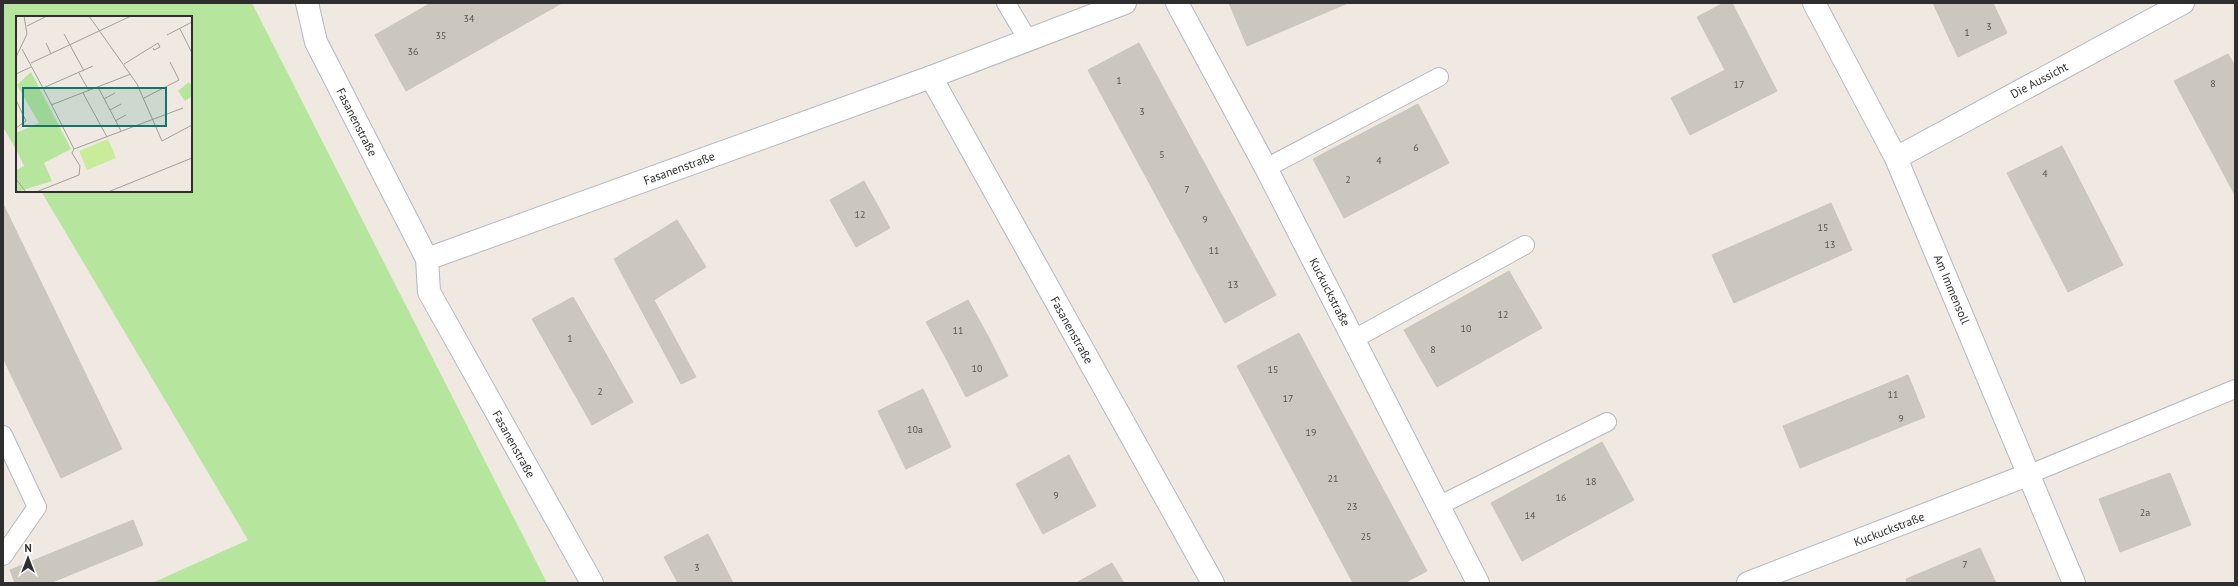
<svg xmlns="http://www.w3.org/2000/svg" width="2238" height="586" font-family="'PT Sans',sans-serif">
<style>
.green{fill:#b6e59e}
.building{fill:#cbc7bf;stroke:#cbc5ba}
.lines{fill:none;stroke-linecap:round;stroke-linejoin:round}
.lane-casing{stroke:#b4b7c1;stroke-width:20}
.street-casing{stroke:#b4b7c1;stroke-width:24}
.lane{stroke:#fff;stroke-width:18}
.street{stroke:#fff;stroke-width:22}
.labels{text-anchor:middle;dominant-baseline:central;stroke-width:3;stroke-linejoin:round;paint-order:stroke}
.number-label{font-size:10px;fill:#555452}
.street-label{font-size:12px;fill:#2e2e2e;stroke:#fff}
.inset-road{fill:none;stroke:#a29e99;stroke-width:1}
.view{fill:#0f766e;fill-opacity:0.15;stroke:#0f766e;stroke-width:2}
.inset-edge{fill:none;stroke:#2e2e2e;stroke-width:2}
</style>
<rect width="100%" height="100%" fill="#efe9e1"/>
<!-- green -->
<path class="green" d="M 3,3 L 252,3 L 547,583 L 152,583 L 248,540 L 41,191 L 191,191 L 191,17 L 17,17 L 17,151 L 3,127 Z"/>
<!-- building -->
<g class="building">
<path d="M 431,3 L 562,3 L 406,91 L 375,35 Z"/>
<path d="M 1229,3 L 1348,3 L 1247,46 Z"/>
<path d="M 1724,3 L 1732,3 L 1777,91 L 1690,135 L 1671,98 L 1725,70 L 1697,17 Z"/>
<path d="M 1933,3 L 1993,3 L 2007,33 L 1958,57 Z"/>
<path d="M 1139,43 L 1276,295 L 1225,323 L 1088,70 Z"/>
<path d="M 2228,54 L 2235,66 L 2235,195 L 2174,81 Z"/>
<path d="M 1418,104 L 1449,163 L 1344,218 L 1313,159 Z"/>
<path d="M 2062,146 L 2123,265 L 2068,292 L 2007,173 Z"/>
<path d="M 864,181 L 890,228 L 856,247 L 830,200 Z"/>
<path d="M 1831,203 L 1852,250 L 1734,303 L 1712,255 Z"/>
<path d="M 3,204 L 122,449 L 61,478 L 3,358 Z"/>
<path d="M 677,220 L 706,267 L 654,300 L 696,377 L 681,384 L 614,259 Z"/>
<path d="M 1509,271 L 1542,328 L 1437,387 L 1404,330 Z"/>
<path d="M 573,297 L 607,356 L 566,379 L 532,319 Z"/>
<path d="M 968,300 L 989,338 L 947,360 L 926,322 Z"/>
<path d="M 1299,333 L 1427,571 L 1404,583 L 1353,583 L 1237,366 Z"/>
<path d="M 989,338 L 1008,376 L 966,397 L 947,360 Z"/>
<path d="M 607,356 L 633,402 L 592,425 L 566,379 Z"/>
<path d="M 1908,375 L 1925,417 L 1800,468 L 1783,426 Z"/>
<path d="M 923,389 L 951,447 L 906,469 L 878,411 Z"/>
<path d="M 1602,442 L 1634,500 L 1522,561 L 1491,503 Z"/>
<path d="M 1069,455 L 1096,506 L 1043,534 L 1016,484 Z"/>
<path d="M 2170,473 L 2191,525 L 2120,552 L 2099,499 Z"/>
<path d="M 133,520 L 143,545 L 50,583 L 15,583 L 10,570 Z"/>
<path d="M 708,534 L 730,577 L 718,583 L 678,583 L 664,557 Z"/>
<path d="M 1980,548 L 1996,583 L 1907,583 L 1906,579 Z"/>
<path d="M 1112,563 L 1124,583 L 1076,583 Z"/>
<path d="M 730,577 L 733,583 L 718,583 Z"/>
</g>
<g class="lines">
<defs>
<g id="lane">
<path d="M 1006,3 L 1028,40"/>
<path d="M 1266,168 L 1439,77"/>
<path d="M 1354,339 L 1525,245"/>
<path d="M 3,435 L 37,507 L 3,556"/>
<path d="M 2030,474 L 2235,389"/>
<path d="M 1438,506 L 1607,422"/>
</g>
<g id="street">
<path d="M 307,3 L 316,42 L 427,259 L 429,292 L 592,583"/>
<path d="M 1177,3 L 1266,168 L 1478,583"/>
<path d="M 1814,3 L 1896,158 L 2074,583"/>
<path d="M 931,77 L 1213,583"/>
<path d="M 1896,158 L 2183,3"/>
<path d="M 427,259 L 931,77 L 1125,3"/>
<path d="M 1748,583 L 2030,474"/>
</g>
</defs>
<!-- lane casing -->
<use href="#lane" class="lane-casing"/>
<!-- street casing -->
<use href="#street" class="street-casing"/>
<!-- lane -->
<use href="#lane" class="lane"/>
<!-- street -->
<use href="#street" class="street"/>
</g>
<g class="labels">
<!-- number labels -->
<g class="number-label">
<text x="469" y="18">34</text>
<text x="1989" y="26">3</text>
<text x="1967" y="32">1</text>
<text x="441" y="35">35</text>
<text x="413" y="51">36</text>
<text x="1119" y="80">1</text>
<text x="2213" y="83">8</text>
<text x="1739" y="84">17</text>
<text x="1142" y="111">3</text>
<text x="1416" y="147">6</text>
<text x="1162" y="154">5</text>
<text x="1379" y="160">4</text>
<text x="2045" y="173">4</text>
<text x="1348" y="179">2</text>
<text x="1187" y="189">7</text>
<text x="860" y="214">12</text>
<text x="1205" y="219">9</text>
<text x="1823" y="227">15</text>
<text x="1830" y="244">13</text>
<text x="1214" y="250">11</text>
<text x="1233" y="284">13</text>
<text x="1503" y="314">12</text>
<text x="1466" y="328">10</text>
<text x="958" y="330">11</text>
<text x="570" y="338">1</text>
<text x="1433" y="349">8</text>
<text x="977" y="368">10</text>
<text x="1273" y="369">15</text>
<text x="600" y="391">2</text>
<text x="1893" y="394">11</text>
<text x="1288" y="398">17</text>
<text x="1901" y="418">9</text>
<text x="915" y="429">10a</text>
<text x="1311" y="432">19</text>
<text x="1333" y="478">21</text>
<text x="1591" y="481">18</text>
<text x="1056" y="495">9</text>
<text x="1561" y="497">16</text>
<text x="1352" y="506">23</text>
<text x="2145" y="512">2a</text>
<text x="1530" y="515">14</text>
<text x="1366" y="536">25</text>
<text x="1965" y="564">7</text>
<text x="697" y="567">3</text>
</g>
<!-- street labels -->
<g class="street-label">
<text transform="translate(2039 80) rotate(-28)">Die Aussicht</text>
<text transform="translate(357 122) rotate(63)">Fasanenstraße</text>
<text transform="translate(679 168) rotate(-20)">Fasanenstraße</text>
<text transform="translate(1952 289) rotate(67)">Am Immensoll</text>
<text transform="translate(1330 292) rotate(63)">Kuckuckstraße</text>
<text transform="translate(1072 330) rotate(61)">Fasanenstraße</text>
<text transform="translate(514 444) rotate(61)">Fasanenstraße</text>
<text transform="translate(1889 529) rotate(-21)">Kuckuckstraße</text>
</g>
</g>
<!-- overview -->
<g transform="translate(16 16)">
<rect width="176" height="176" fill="#efe9e1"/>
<path d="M 15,56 L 55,133 L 28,147 L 36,165 L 1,176 L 0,154 L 8,150 L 0,133 L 0,117 L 23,107 L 1,69 ZM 173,66 L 176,70 L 176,80 L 169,85 L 162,75 Z" fill="#b6e59e"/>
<path d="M 92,123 L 100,142 L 71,154 L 63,135 Z" fill="#c9ec9a"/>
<path class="inset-road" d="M 73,0 L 121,68 L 146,125 L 176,109M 11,10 L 31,0M 164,13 L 176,37M 48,18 L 68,55M 151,19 L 176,6M 30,27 L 35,38M 6,33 L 27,72M 0,41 L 11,18 L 8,0M 15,47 L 115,0M 108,48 L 142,27 L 144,31 L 138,34 L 137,32M 63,57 L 73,75M 0,58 L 15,51M 82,71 L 105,115M 67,77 L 91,121M 128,82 L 163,64 L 154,46M 88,83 L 99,77M 0,84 L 10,105 L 0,112M 35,89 L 115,58M 94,94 L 105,88M 99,105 L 110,99M 58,133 L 27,72 L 77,50M 58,133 L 167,92M 0,163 L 10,176M 20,176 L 63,159 L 64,150 L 56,137 L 58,133M 92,176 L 176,142"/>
<path class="view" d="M 7,72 L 150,72 L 150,110 L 7,110 Z"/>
<rect width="176" height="176" class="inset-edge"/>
</g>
<!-- border -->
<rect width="2238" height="586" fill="none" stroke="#2e2e2e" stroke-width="8"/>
<!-- north arrow -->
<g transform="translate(28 558)" stroke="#ffffff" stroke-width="3" paint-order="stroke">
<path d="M0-3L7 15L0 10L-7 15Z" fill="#2e2e2e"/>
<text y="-6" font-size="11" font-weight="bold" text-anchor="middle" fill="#2e2e2e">N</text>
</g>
</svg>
